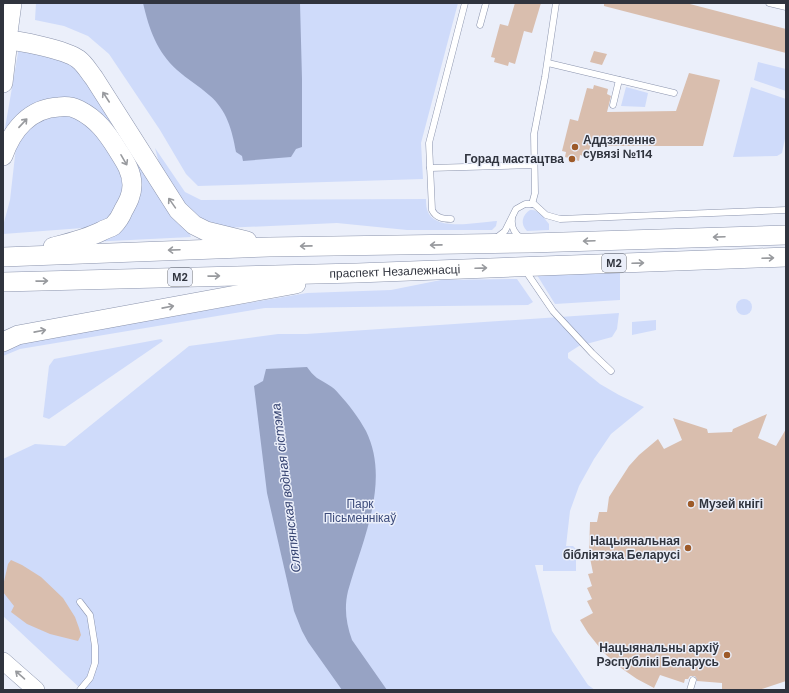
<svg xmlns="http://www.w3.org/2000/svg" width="789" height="693" font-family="'DM Sans',sans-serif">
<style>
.green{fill:#cfdbfa}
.water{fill:#97a3c4}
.building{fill:#d9beae}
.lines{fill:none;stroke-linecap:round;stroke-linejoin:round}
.lane-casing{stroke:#8b94ad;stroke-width:7}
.secondary-casing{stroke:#8b94ad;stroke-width:18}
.primary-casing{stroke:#8b94ad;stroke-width:20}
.lane{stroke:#fff;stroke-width:6}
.secondary{stroke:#fff;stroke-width:17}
.primary{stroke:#fff;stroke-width:19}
.oneway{stroke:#989a9e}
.poi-dot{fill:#9d5a29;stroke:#ebeffa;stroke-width:1.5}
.labels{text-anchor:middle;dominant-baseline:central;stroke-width:3;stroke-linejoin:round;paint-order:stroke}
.shield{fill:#ebeffa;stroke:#686c76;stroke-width:1}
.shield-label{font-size:11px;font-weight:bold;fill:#30343e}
.poi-label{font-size:12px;font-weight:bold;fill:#30343e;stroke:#ebeffa;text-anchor:end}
.street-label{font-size:12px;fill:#30343e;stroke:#ebeffa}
.park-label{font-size:12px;fill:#3d4c7b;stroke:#ebeffa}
.water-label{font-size:13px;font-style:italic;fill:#344270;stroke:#ebeffa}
</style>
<rect width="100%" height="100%" fill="#ebeffa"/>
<!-- green -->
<g class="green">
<path d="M 36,3 L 458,3 L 421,143 L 423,179 L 198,186 L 186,174 L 160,130 L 109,54 L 88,36 L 64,26 L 35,20 Z"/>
<path d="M 19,47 L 74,60 L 187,228 L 191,237 L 90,242 C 119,230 128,231 138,199 L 88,104 L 4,134 Z"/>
<path d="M 758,62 L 786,69 L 786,91 L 754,80 Z"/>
<path d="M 626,87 L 648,93 L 645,107 L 621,106 Z"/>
<path d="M 751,87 L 786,99 L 786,134 L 782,153 L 777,156 L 733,157 Z"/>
<path d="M 66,112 L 90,122 L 126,181 L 116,214 L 96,227 L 3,234 L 3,226 L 10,200 L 16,147 L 23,133 L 44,117 Z"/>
<path d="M 155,148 L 185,192 L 201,200 L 426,199 C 426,204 426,209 429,214 C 439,231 480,222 497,221 L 496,226 L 492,230 L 407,230 L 337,223 L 223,228 L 212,226 L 189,212 L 159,163 Z"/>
<path d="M 530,210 C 539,209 544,218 549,224 L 549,230 L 527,231 C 520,224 522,215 530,210 Z"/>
<path d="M 620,273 L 620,300 L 555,304 L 537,275 Z"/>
<path d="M 517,279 L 533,302 L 528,305 L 265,308 L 20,349 L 3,356 L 3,348 L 26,341 L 307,293 L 391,290 L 441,280 Z"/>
<circle cx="744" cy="307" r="8"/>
<path d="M 619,313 L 617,329 L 612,337 L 579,346 L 568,353 L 568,358 L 600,384 L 619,395 L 644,407 L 611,434 L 594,459 L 579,486 L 570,511 L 566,546 L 573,546 L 576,549 L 576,553 L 573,555 L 566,555 L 567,560 L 576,560 L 576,571 L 543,571 L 543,565 L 535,565 L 552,631 L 588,685 L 595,690 L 82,690 L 3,616 L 3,459 L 35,444 L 65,446 L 189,346 L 278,334 L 306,334 Z"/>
<path d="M 656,320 L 656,330 L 632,335 L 632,322 Z"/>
<path d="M 161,339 L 163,341 L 49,419 L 43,417 L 49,366 L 54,359 Z"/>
</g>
<!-- water -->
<g class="water">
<path d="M 143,3 L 300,3 L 302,79 L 302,147 L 296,149 L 291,157 L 243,161 L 242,156 L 236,152 C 232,130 227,110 209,95 C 199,86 187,79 177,70 C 157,52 149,29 143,3 Z"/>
<path d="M 307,367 C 310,371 313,375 317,378 C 325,383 333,386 339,394 C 349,405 359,418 366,431 C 391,482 362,541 348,591 C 344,608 346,623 352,640 L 387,690 L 342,690 L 308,642 L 302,631 L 294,611 L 267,493 L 254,386 L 263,381 L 266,369 Z"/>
</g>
<!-- building -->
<g class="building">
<path d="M 515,3 L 541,3 L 532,33 L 524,31 L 515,64 L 509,62 L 508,66 L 494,62 L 495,58 L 491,57 L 500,24 L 508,26 Z"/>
<path d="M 604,3 L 686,3 L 786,29 L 786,53 L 604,6 Z"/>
<path d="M 594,51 L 607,54 L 602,65 L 590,62 Z"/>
<path d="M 689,73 L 720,80 L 703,146 L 598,146 L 591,144 L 587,157 L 580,155 L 579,161 L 565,157 L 566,152 L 562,151 L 570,119 L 578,121 L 587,88 L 593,89 L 594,85 L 608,89 L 607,94 L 611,96 L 607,112 L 676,111 Z"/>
<path d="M 767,414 L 758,438 L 776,446 L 786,429 L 786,681 L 759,690 L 722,690 L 722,683 L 697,681 L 696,677 L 694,676 L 690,676 L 688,679 L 685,679 L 684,683 L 660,675 L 654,688 L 637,679 L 621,668 L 604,653 L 588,633 L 580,620 L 593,613 L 587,601 L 592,599 L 587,588 L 592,586 L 588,574 L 593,573 L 589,553 L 590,522 L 597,522 L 599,512 L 607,512 L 609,497 L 629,466 L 639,455 L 658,439 L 664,449 L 682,440 L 673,418 L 707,429 L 708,433 L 732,432 L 733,429 Z"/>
<path d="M 11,560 L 22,565 L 41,577 L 63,598 L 75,617 L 79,628 L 81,635 L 78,641 L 50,634 L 27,624 L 11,612 L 14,606 L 3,592 L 3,586 L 8,564 Z"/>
</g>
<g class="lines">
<defs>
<g id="lane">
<path d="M 769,3 L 786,7"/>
<path d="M 480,25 L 486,3"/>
<path d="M 548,63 L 674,93"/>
<path d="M 613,105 L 619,80"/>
<path d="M 430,168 L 534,165"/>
<path d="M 532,204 L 535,193 L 534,134 L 545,77 L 556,3"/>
<path d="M 451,219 C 443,219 436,218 432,210 L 429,143 L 465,3"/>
<path d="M 512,219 C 511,227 514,233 521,238"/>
<path d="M 496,238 L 505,231 L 516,209 L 525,204 L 534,204 L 546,215 L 560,219 L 786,210"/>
<path d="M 525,270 L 553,311 L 592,353 L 611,371"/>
<path d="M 80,602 L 90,615 L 95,646 L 95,663 L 90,678 L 80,690"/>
<path d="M 690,690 L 693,680"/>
</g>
<g id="secondary">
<path d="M 8,40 L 13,3"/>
<path d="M 3,661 L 36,690"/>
</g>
<g id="primary">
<path d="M 3,40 C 19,40 66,50 78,59 C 85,64 89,72 94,78 L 178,210 L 194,225 L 206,231 L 247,241"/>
<path d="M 3,83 L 8,40"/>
<path d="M 3,156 C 12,130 30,108 59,107 C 66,106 73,107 79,110 C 97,119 107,133 117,149 C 124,160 132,171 132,185 C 132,195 128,202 123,211 C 121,216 117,222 113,226 C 110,228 105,229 102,231 C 86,239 69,243 53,247"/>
<path d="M 3,257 L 269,247 L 531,243 L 786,235"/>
<path id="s1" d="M 3,282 L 357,273 L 786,257"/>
<path d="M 3,342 L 18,335 L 296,284"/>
</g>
</defs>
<!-- lane casing -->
<use href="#lane" class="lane-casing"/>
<!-- secondary casing -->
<use href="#secondary" class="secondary-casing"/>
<!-- primary casing -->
<use href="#primary" class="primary-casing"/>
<!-- lane -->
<use href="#lane" class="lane"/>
<!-- secondary -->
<use href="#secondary" class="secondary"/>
<!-- primary -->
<use href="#primary" class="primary"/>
</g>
<!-- one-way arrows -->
<defs><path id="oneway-shaft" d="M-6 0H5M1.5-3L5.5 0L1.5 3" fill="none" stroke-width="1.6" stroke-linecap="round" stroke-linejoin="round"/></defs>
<g class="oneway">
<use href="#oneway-shaft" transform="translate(106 97) rotate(-123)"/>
<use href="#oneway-shaft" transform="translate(23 123) rotate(-47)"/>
<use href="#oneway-shaft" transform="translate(124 160) rotate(60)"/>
<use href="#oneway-shaft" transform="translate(172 203) rotate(-125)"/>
<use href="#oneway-shaft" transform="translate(719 237) rotate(178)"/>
<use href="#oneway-shaft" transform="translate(589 241) rotate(178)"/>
<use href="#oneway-shaft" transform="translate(436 245) rotate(179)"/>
<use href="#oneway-shaft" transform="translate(306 246) rotate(179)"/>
<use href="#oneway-shaft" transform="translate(174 250) rotate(178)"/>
<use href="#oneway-shaft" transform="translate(768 258) rotate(-2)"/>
<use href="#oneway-shaft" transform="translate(638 263) rotate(-2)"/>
<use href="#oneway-shaft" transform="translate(481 268) rotate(-2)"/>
<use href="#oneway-shaft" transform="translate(214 276) rotate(-1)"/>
<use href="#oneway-shaft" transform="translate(42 281) rotate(-1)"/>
<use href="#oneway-shaft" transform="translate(168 307) rotate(-11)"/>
<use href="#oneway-shaft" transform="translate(40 331) rotate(-11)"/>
<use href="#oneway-shaft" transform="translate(20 675) rotate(-139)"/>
</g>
<!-- markers -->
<g class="poi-dot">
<circle cx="575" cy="147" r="4"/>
<circle cx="572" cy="159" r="4"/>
<circle cx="691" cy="504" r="4"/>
<circle cx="688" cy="548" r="4"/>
<circle cx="727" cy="655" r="4"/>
</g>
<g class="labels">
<!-- shield labels -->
<g class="shield">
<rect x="602" y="254" width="24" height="18" rx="3"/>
<rect x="168" y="268" width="24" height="18" rx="3"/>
</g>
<g class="shield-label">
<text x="614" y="263">М2</text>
<text x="180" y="277">М2</text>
</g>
<!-- poi labels -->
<g class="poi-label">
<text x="583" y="140" text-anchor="start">Аддзяленне<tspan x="583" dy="14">сувязі №114</tspan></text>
<text x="564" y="159">Горад мастацтва</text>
<text x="699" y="504" text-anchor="start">Музей кнігі</text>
<text x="680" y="541">Нацыянальная<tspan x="680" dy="14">бібліятэка Беларусі</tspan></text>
<text x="719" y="648">Нацыянальны архіў<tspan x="719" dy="14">Рэспублікі Беларусь</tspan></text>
</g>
<!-- street labels -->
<g class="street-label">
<text stroke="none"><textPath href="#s1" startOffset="392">праспект Незалежнасці</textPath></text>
</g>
<!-- park labels -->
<g class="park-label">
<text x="360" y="504">Парк<tspan x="360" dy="14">Пісьменнікаў</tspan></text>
</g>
<!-- water labels -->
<g class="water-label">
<text transform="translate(286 488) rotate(-97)">Сляпянская водная сістэма</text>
</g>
</g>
<!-- border -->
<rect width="789" height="693" fill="none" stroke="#30343e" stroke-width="8"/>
</svg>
